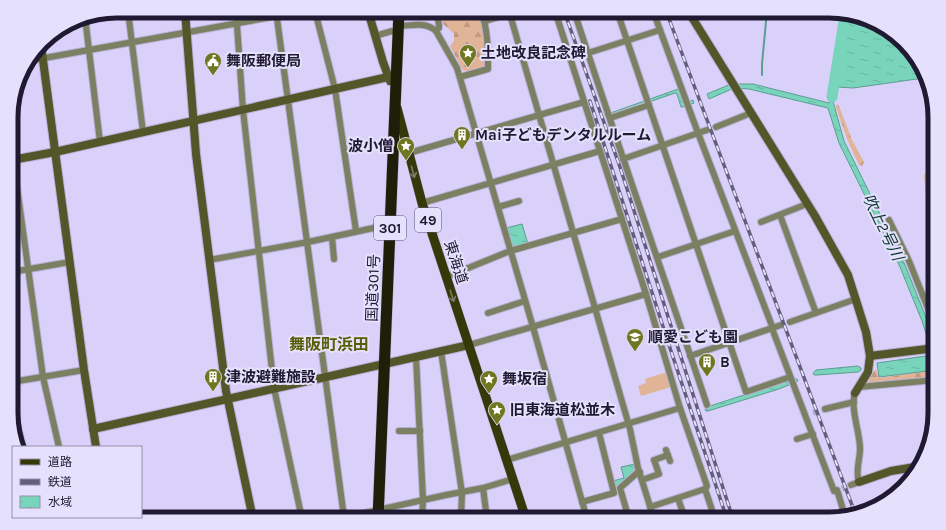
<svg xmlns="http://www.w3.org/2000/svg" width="946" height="530" font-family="Karla,'Noto Sans JP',sans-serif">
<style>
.forest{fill:url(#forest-firs)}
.park{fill:#e1b397}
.water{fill:url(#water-ripples);stroke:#5d9d92}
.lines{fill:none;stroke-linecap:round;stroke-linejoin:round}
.stream{stroke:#5d9d92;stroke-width:2}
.river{stroke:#78d5bb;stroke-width:11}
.street-tunnel{stroke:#b4acd2;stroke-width:6;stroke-dasharray:6 3;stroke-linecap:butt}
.street-casing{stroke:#b8b0d6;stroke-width:8}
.secondary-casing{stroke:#b8b0d6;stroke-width:10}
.primary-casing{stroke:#b8b0d6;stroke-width:10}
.highway-casing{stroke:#b8b0d6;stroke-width:12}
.street{stroke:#7c8062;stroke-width:6}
.secondary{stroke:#525629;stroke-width:8}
.primary{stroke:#353909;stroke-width:9}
.highway{stroke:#1d1f08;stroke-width:11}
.rail-casing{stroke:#645d7c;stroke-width:3.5}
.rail{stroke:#e5e0fc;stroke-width:2;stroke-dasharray:6;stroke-linecap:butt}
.oneway{stroke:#7b7c6a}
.labels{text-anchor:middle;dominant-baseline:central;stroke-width:4;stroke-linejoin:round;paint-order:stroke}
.shield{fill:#e5e0fc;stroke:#5a556e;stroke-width:1}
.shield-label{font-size:14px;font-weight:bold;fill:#1f1931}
.poi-label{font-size:15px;font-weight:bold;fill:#1f1931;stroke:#e5e0fc;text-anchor:start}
.street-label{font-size:15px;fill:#1f1931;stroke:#e5e0fc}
.water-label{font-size:16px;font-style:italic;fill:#0c382e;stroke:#e5e0fc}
.neighbourhood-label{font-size:16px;font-weight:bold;fill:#575c05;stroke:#e5e0fc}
.rim{fill:none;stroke:#1f1931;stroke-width:5}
</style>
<defs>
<pattern id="forest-firs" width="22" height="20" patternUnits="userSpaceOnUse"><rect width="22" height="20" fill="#e1b397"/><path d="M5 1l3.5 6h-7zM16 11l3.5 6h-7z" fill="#c19983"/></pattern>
<pattern id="water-ripples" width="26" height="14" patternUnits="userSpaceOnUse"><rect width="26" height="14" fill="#78d5bb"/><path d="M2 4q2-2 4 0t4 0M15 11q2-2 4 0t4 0" fill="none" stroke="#67b6a1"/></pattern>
</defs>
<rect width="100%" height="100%" fill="#d9d1fa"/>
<!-- forest -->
<g class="forest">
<path d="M 439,11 L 480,11 L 486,40 L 486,67 L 470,72 L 463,70 L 450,46 L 454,41 L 454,34 C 445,24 440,26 439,11 Z"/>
<path d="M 837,104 L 839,106 L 852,140 L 864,162 L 862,166 L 859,165 L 847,139 L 836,107 Z"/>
<path d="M 935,171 L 935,200 L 929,200 L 926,197 L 924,175 L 925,174 Z"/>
<path d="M 876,369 L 879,378 L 935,370 L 935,379 L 867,384 L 873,372 Z"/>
</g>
<!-- park -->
<path class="park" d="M 667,372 L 671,387 L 641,396 L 638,386 L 646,383 L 645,379 Z"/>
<!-- water -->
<g class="water">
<path d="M 849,16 L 882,25 L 917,58 L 924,78 L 853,88 L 837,87 Z"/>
<path d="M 731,84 L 753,84 L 829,103 L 830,101 L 833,101 L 844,141 L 905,265 L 927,320 L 935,344 L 935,370 L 879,377 L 877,363 L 933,355 L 922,321 L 900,267 L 839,143 L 828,108 L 749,89 L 734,88 L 709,99 L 707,94 Z"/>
<path d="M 678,89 L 680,90 L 685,103 L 693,100 L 694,103 L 683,107 L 681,107 L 677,94 L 675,93 L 606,117 L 605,115 Z"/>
<path d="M 522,224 L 528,244 L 512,248 L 506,228 Z"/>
<path d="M 858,366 L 861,368 L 861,370 L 858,372 L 817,375 L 814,375 L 813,373 L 816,370 Z"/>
<path d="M 793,379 L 797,379 L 798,381 L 779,389 L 708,411 L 706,411 L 705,409 L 707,407 Z"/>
<path d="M 635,464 L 636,470 L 619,491 L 615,492 L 613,481 L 624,478 L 621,467 Z"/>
</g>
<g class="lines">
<!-- stream -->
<path class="stream" d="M 762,75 L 762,64 L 767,11"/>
<!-- river -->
<path class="river" d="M 832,97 L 845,15"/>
<!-- street-tunnel -->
<g class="street-tunnel">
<path d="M 813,413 L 825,409"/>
<path d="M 842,489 L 851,485"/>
</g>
<defs>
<g id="street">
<path d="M 128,11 L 143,132"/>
<path d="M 236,11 L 243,110 L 274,388 L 302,519"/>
<path d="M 276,11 L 344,517"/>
<path d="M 315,11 L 335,89 L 356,231"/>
<path d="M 509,11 L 630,429 L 638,468 L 654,519"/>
<path d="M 555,11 L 646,294 L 680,408 L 707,486 L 705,489 L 715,519"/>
<path d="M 574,11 C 617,143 663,274 707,405"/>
<path d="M 617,11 L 746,392 L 790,377"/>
<path d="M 653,11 L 698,133 L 772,326 L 773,331 L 834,491 L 837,490 L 845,516"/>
<path d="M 85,17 L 100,142"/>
<path d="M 485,21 L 519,11"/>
<path d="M 398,26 C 411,26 425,21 436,31 L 457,68 L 533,327 L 587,519"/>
<path d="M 436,31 L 439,28 L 439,26 L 437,11"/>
<path d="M 375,36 L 392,31"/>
<path d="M 588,53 L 660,30"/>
<path d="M 28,61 L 305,11"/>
<path d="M 460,77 L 488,69 C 488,49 488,30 481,11"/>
<path d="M 610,118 L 649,105"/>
<path d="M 716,127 L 751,113"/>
<path d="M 12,151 L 43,377 L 59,447"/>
<path d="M 409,153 L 584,102"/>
<path d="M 623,159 L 707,130"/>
<path d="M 422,203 L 600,151"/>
<path d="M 498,207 L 519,201"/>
<path d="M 780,215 L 816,313"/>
<path d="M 889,220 L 909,261 L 935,326"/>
<path d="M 761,222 L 807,204"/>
<path d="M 332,237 L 334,259"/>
<path d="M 658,257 L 735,231"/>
<path d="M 209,260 L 308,242 L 383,226 L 390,226"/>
<path d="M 12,272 L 70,262"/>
<path d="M 446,277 L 510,251 L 622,219"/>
<path d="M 488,313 L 525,301"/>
<path d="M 790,322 L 856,299"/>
<path d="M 469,345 L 646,294"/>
<path d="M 441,351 L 462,493 L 461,519"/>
<path d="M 690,356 L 781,325"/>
<path d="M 416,357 L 423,500 L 422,519"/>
<path d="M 12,382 L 84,370"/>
<path d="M 859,387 L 935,380"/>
<path d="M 12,403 L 23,447"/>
<path d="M 825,409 L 854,402"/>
<path d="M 399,431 L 420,431"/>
<path d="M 797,439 L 813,434"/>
<path d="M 666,450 L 670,461"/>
<path d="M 507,460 L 680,408"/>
<path d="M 642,480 L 659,474 L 654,460 L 668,455"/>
<path d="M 851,485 L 859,482 C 855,471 860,460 860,449 C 860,432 850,409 855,393"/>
<path d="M 483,488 L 487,519"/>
<path d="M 678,498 L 685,519"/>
<path d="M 582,502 L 614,493 L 599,433"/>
<path d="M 650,507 L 705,489"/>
<path d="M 337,519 L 446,495 L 483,488 L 513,479"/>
<path d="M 629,519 L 620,488 L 637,473 L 640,472"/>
</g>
<g id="secondary">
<path d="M 185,11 L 196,154 L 226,391 L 253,519"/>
<path d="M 368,11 L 383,62 L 390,81"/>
<path d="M 688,11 L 815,216 L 848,275 L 866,332 L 870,356 L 868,372 L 855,393"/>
<path d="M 41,45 L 84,370 L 96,447"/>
<path d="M 12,160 L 55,152 L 388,77 L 396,77"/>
<path d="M 870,356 L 935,348"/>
<path d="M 93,429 L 469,345"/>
<path d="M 859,482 L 891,471 L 921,466"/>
<path d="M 111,517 L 111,518"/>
</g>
<path id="primary" d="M 397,108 L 422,203 L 526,519"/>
<path id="highway" d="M 378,519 L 399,11"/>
</defs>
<!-- street casing -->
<use href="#street" class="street-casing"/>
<!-- secondary casing -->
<use href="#secondary" class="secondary-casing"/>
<!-- primary casing -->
<use href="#primary" class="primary-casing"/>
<!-- highway casing -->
<use href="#highway" class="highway-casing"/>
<!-- street -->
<use href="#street" class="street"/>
<!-- secondary -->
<use href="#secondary" class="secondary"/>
<!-- primary -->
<use href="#primary" class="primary"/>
<!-- highway -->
<use href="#highway" class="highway"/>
<defs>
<g id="rail">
<path d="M 564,11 L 620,167 L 733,519"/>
<path d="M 666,11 L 855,513"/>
<path d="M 590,101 L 669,345 L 727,519"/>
</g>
</defs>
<!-- rail casing -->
<use href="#rail" class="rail-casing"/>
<!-- rail -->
<use href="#rail" class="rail"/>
</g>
<!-- one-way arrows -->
<defs><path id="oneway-shaft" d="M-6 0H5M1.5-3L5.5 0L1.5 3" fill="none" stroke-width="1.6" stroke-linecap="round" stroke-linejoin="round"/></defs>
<g class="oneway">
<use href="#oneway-shaft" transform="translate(413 172) rotate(75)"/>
<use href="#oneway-shaft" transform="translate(452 296) rotate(72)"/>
</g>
<!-- icons -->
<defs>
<symbol id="sight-pin" viewBox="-11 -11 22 30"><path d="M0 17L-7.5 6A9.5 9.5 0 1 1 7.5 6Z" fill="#6f761f" stroke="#e5e0fc"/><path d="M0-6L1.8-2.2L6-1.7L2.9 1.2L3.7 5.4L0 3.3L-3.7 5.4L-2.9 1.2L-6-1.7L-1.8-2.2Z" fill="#fff"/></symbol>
<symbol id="civic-pin" viewBox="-11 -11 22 30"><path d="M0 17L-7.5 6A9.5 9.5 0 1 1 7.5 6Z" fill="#6f761f" stroke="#e5e0fc"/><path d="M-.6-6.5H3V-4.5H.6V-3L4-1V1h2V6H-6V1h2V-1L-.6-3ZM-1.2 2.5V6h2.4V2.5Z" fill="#fff"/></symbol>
<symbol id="building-pin" viewBox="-11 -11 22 30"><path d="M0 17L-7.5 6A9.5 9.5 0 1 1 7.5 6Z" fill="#6f761f" stroke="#e5e0fc"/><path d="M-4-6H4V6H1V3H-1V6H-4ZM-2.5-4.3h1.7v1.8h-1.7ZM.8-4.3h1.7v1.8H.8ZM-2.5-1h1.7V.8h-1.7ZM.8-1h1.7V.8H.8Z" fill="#fff"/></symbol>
<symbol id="school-pin" viewBox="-11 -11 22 30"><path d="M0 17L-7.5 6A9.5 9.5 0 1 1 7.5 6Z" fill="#6f761f" stroke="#e5e0fc"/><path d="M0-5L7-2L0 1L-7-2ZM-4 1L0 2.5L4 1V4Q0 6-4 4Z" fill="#fff"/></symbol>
</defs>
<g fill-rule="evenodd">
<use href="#sight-pin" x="458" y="43" width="20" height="27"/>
<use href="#civic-pin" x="203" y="51" width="20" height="27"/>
<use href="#building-pin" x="452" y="125" width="20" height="27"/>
<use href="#sight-pin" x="396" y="136" width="20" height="27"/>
<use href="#school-pin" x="625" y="327" width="20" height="27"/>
<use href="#building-pin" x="697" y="352" width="20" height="27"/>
<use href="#building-pin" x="203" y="367" width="20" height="27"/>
<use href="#sight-pin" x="479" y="369" width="20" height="27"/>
<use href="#sight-pin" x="487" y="400" width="20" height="27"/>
</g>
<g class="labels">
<!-- shield labels -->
<g class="shield">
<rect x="415" y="208" width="26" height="24" rx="3"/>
<rect x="374" y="216" width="32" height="24" rx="3"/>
</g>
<g class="shield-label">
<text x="428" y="220">49</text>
<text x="390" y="228">301</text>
</g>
<!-- poi labels -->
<g class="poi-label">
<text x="481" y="53">土地改良記念碑</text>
<text x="226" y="61">舞阪郵便局</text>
<text x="475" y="135">Mai子どもデンタルルーム</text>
<text x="393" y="146" text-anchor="end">波小僧</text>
<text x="648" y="337">順愛こども園</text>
<text x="720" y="362">B</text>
<text x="226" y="377">津波避難施設</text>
<text x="502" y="379">舞坂宿</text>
<text x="510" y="410">旧東海道松並木</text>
</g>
<!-- street labels -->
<g class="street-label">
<text transform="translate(456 262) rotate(72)">東海道</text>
<text transform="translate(373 288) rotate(-88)">国道301号</text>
</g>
<!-- water labels -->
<g class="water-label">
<text transform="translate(883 227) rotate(64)">吹上2号川</text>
</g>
<!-- neighbourhood labels -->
<g class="neighbourhood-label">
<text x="329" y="344">舞阪町浜田</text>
</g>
</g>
<!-- crop -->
<path d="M0 0H946V530H0ZM117 18H829A99 99 0 0 1 928 117V413A99 99 0 0 1 829 512H117A99 99 0 0 1 18 413V117A99 99 0 0 1 117 18Z" fill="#e5e0fc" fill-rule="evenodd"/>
<path class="rim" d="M117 18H829A99 99 0 0 1 928 117V413A99 99 0 0 1 829 512H117A99 99 0 0 1 18 413V117A99 99 0 0 1 117 18Z"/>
<!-- legend -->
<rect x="12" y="446" width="130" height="72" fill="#e5e0fc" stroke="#9690ab"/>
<rect x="20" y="459" width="20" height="6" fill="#353909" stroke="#9690ab"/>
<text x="48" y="466" font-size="12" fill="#1f1931">道路</text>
<rect x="20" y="479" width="20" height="6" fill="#645d7c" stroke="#9690ab"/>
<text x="48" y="486" font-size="12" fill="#1f1931">鉄道</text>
<rect x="20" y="496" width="20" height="12" fill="url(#water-ripples)" stroke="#9690ab"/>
<text x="48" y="506" font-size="12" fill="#1f1931">水域</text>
</svg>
